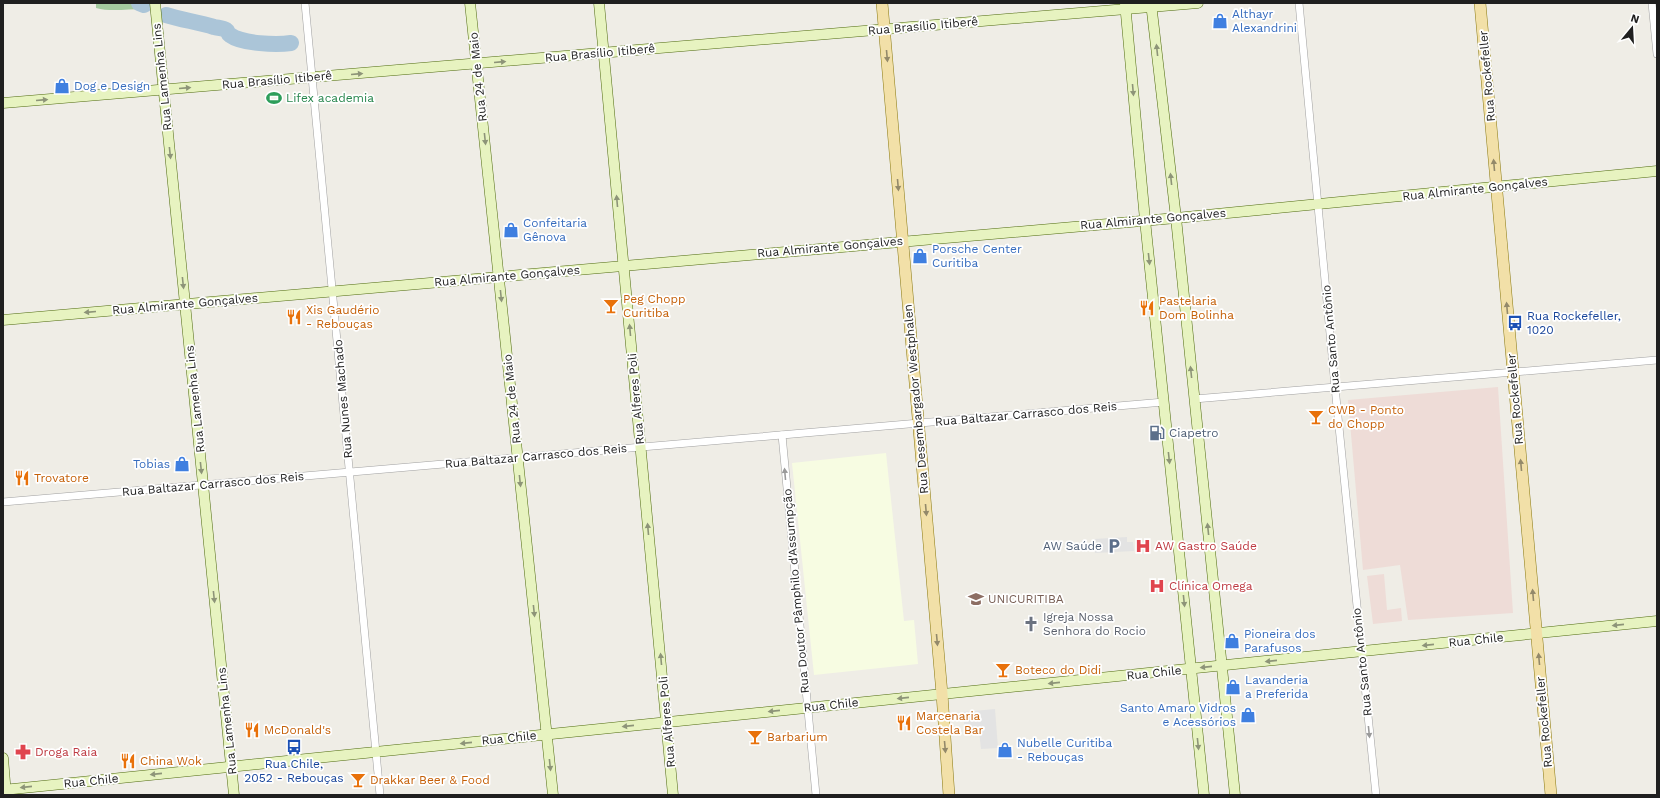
<svg xmlns="http://www.w3.org/2000/svg" width="1660" height="798" font-family="'Work Sans',sans-serif">
<style>
.commercial{fill:#eedcd7}
.education{fill:#f7fce2}
.forest{fill:#a4ca9f}
.parking{fill:#e3e3e3}
.lines{fill:none;stroke-linecap:round;stroke-linejoin:round}
.river{stroke:#abc5d8;stroke-width:16}
.street-casing{stroke:#a0a0a0;stroke-width:8}
.secondary-casing{stroke:#506b10;stroke-width:11}
.primary-casing{stroke:#8a7910;stroke-width:12}
.street{stroke:#fff;stroke-width:7}
.secondary{stroke:#e7f3c0;stroke-width:10}
.primary{stroke:#f2e0a8;stroke-width:11}
.oneway{fill:#8d9478}
.oneway2{fill:#93896a}
.oneway3{fill:#9a9a9a}
.labels{text-anchor:middle;dominant-baseline:central;stroke-width:3.5;stroke-linejoin:round;paint-order:stroke}
.shop-label{font-size:12px;fill:#366cbe;stroke:#fff;text-anchor:start}
.street-label{font-size:12px;fill:#1f1f1f;stroke:#fff}
.leisure-label{font-size:12px;fill:#27864d;stroke:#fff;text-anchor:start}
.food-label{font-size:12px;fill:#c56008;stroke:#fff;text-anchor:start}
.transit-label{font-size:12px;fill:#164399;stroke:#fff;text-anchor:start}
.service-label{font-size:12px;fill:#4e5e75;stroke:#fff;text-anchor:start}
.health-label{font-size:12px;fill:#be3a42;stroke:#fff;text-anchor:start}
.education-label{font-size:12px;fill:#785e54;stroke:#fff;text-anchor:start}
.worship-label{font-size:12px;fill:#5b616d;stroke:#fff;text-anchor:start}
</style>
<rect width="100%" height="100%" fill="#efede6"/>
<!-- commercial -->
<g class="commercial">
<path d="M 1498,387 L 1513,613 L 1408,620 L 1400,565 L 1363,570 L 1348,400 Z"/>
<path d="M 1384,574 L 1387,610 L 1401,608 L 1402,621 L 1373,624 L 1367,576 Z"/>
</g>
<!-- education -->
<path class="education" d="M 886,453 L 904,621 L 914,620 L 918,664 L 814,675 L 792,463 Z"/>
<!-- forest -->
<path class="forest" d="M 96,3 L 143,3 L 142,9 C 128,9 110,12 96,8 Z"/>
<!-- parking -->
<g class="parking">
<path d="M 1127,537 L 1127,542 L 1133,542 L 1134,551 L 1095,553 L 1094,539 Z"/>
<path d="M 995,709 L 998,748 L 981,749 L 979,731 L 965,733 L 963,712 Z"/>
</g>
<g class="lines">
<!-- river -->
<g class="river">
<path d="M 139,3 L 144,5"/>
<path d="M 166,15 C 182,20 198,22 214,27 C 218,28 223,28 226,30 C 229,32 227,33 230,35 C 242,44 277,45 291,43"/>
</g>
<defs>
<g id="street">
<path d="M 305,3 L 380,795"/>
<path d="M 1299,3 L 1335,387 L 1376,795"/>
<path d="M 1652,3 L 1657,54"/>
<path d="M 1194,399 L 1657,360"/>
<path d="M 782,435 L 816,795"/>
<path d="M 3,502 L 1164,402"/>
</g>
<g id="secondary">
<path d="M 155,3 L 234,795"/>
<path d="M 470,3 L 553,795"/>
<path d="M 599,3 L 673,795"/>
<path d="M 1125,3 L 1145,220 L 1204,795"/>
<path d="M 1151,3 L 1176,218 L 1235,795"/>
<path d="M 3,103 L 1198,3"/>
<path d="M 3,320 L 1176,218 L 1657,171"/>
<path d="M 3,758 L 6,795"/>
<path d="M 3,790 L 1657,621"/>
</g>
<g id="primary">
<path d="M 882,3 L 942,694 L 949,795"/>
<path d="M 1480,3 L 1551,795"/>
</g>
</defs>
<!-- street casing -->
<use href="#street" class="street-casing"/>
<!-- secondary casing -->
<use href="#secondary" class="secondary-casing"/>
<!-- primary casing -->
<use href="#primary" class="primary-casing"/>
<!-- street -->
<use href="#street" class="street"/>
<!-- secondary -->
<use href="#secondary" class="secondary"/>
<!-- primary -->
<use href="#primary" class="primary"/>
</g>
<!-- one-way arrows -->
<defs><path id="oneway-solid" d="M-6-.8H1V-3.2L6.5 0L1 3.2V.8H-6Z"/></defs>
<g class="oneway">
<use href="#oneway-solid" transform="translate(1157 50) rotate(-96)"/>
<use href="#oneway-solid" transform="translate(500 62) rotate(-5)"/>
<use href="#oneway-solid" transform="translate(357 74) rotate(-5)"/>
<use href="#oneway-solid" transform="translate(185 88) rotate(-5)"/>
<use href="#oneway-solid" transform="translate(1133 90) rotate(85)"/>
<use href="#oneway-solid" transform="translate(42 100) rotate(-5)"/>
<use href="#oneway-solid" transform="translate(485 139) rotate(84)"/>
<use href="#oneway-solid" transform="translate(170 153) rotate(84)"/>
<use href="#oneway-solid" transform="translate(1171 179) rotate(-96)"/>
<use href="#oneway-solid" transform="translate(617 201) rotate(-95)"/>
<use href="#oneway-solid" transform="translate(1149 259) rotate(84)"/>
<use href="#oneway-solid" transform="translate(183 283) rotate(84)"/>
<use href="#oneway-solid" transform="translate(501 296) rotate(84)"/>
<use href="#oneway-solid" transform="translate(90 312) rotate(175)"/>
<use href="#oneway-solid" transform="translate(630 330) rotate(-95)"/>
<use href="#oneway-solid" transform="translate(1191 372) rotate(-96)"/>
<use href="#oneway-solid" transform="translate(1169 458) rotate(84)"/>
<use href="#oneway-solid" transform="translate(201 468) rotate(84)"/>
<use href="#oneway-solid" transform="translate(520 481) rotate(84)"/>
<use href="#oneway-solid" transform="translate(648 529) rotate(-95)"/>
<use href="#oneway-solid" transform="translate(1208 529) rotate(-96)"/>
<use href="#oneway-solid" transform="translate(214 597) rotate(84)"/>
<use href="#oneway-solid" transform="translate(1184 601) rotate(84)"/>
<use href="#oneway-solid" transform="translate(534 611) rotate(84)"/>
<use href="#oneway-solid" transform="translate(1618 625) rotate(174)"/>
<use href="#oneway-solid" transform="translate(1428 645) rotate(174)"/>
<use href="#oneway-solid" transform="translate(661 659) rotate(-95)"/>
<use href="#oneway-solid" transform="translate(1271 661) rotate(174)"/>
<use href="#oneway-solid" transform="translate(1206 667) rotate(174)"/>
<use href="#oneway-solid" transform="translate(1054 683) rotate(174)"/>
<use href="#oneway-solid" transform="translate(903 698) rotate(174)"/>
<use href="#oneway-solid" transform="translate(774 711) rotate(174)"/>
<use href="#oneway-solid" transform="translate(628 726) rotate(174)"/>
<use href="#oneway-solid" transform="translate(466 743) rotate(174)"/>
<use href="#oneway-solid" transform="translate(1198 744) rotate(84)"/>
<use href="#oneway-solid" transform="translate(550 765) rotate(84)"/>
<use href="#oneway-solid" transform="translate(156 774) rotate(174)"/>
<use href="#oneway-solid" transform="translate(26 787) rotate(174)"/>
</g>
<g class="oneway2">
<use href="#oneway-solid" transform="translate(887 56) rotate(85)"/>
<use href="#oneway-solid" transform="translate(1494 165) rotate(-95)"/>
<use href="#oneway-solid" transform="translate(898 185) rotate(85)"/>
<use href="#oneway-solid" transform="translate(1507 308) rotate(-95)"/>
<use href="#oneway-solid" transform="translate(1521 465) rotate(-95)"/>
<use href="#oneway-solid" transform="translate(926 510) rotate(85)"/>
<use href="#oneway-solid" transform="translate(1533 595) rotate(-95)"/>
<use href="#oneway-solid" transform="translate(937 640) rotate(85)"/>
<use href="#oneway-solid" transform="translate(1539 659) rotate(-95)"/>
<use href="#oneway-solid" transform="translate(945 747) rotate(85)"/>
</g>
<g class="oneway3">
<use href="#oneway-solid" transform="translate(785 474) rotate(-95)"/>
<use href="#oneway-solid" transform="translate(1369 732) rotate(84)"/>
</g>
<!-- icons -->
<defs>
<symbol id="shop-bare" viewBox="-9 -9 18 18"><path d="M-5-2.5h2.3a2.7 3.5 0 0 1 5.4 0H5L5.5 6h-11ZM-1.5-2.5h3a1.5 2.3 0 0 0-3 0Z" fill="#3f7fe0" stroke="#fff" stroke-width="2.5" paint-order="stroke"/></symbol>
<symbol id="stadium-bare" viewBox="-9 -9 18 18"><path d="M0-5a6.5 5 0 1 0 0 10a6.5 5 0 1 0 0-10ZM-3.5-1.8h7v3.6h-7Z" fill="#2e9e5b" stroke="#fff" stroke-width="2.5" paint-order="stroke"/></symbol>
<symbol id="bar-bare" viewBox="-9 -9 18 18"><path d="M-6-5H6L.8 .8V4.5H3.5V6h-7V4.5H-.8V.8Z" fill="#e8710a" stroke="#fff" stroke-width="2.5" paint-order="stroke"/></symbol>
<symbol id="restaurant-bare" viewBox="-9 -9 18 18"><path d="M-5-6h1v4h1v-4h1v4h1v-4h1v5L-1.5 .5V6h-2V.5L-5-1ZM5-6V6H3V1.5H1.5Q1.5-4 5-6Z" fill="#e8710a" stroke="#fff" stroke-width="2.5" paint-order="stroke"/></symbol>
<symbol id="bus-bare" viewBox="-9 -9 18 18"><path d="M-5-6H5V4H4V6H2V4H-2V6H-4V4H-5ZM-3.5-4V0h7V-4ZM-3.5 1.2v1.5H-2V1.2ZM2 1.2v1.5H3.5V1.2Z" fill="#1a4fb4" stroke="#fff" stroke-width="2.5" paint-order="stroke"/></symbol>
<symbol id="fuel-bare" viewBox="-9 -9 18 18"><path d="M-5.5-6h7V0h2V4h1.3V-2.5L3-4.5l.8-.8L6-3V5H2.5V1h-1V6h-7ZM-4.2-4.7v3.2H.2V-4.7Z" fill="#5c6f8a" stroke="#fff" stroke-width="2.5" paint-order="stroke"/></symbol>
<symbol id="parking-bare" viewBox="-9 -9 18 18"><path d="M-3.5-5.5H1a3.5 3.5 0 0 1 0 7H-1V5.5H-3.5ZM-1-3.4V-.6H.8a1.4 1.4 0 0 0 0-2.8Z" fill="#5c6f8a" stroke="#fff" stroke-width="2.5" paint-order="stroke"/></symbol>
<symbol id="hospital-bare" viewBox="-9 -9 18 18"><path d="M-5-5h3v3.5h4V-5h3V5h-3V1.5h-4V5h-3Z" fill="#e0444e" stroke="#fff" stroke-width="2.5" paint-order="stroke"/></symbol>
<symbol id="university-bare" viewBox="-9 -9 18 18"><path d="M0-5L7-2L0 1L-7-2ZM-4 1L0 2.5L4 1V4Q0 6-4 4Z" fill="#8d6e63" stroke="#fff" stroke-width="2.5" paint-order="stroke"/></symbol>
<symbol id="church-bare" viewBox="-9 -9 18 18"><path d="M-1.2-6h2.4v3.5h3.3v2.4h-3.3V6h-2.4V-.1h-3.3v-2.4h3.3Z" fill="#6b7280" stroke="#fff" stroke-width="2.5" paint-order="stroke"/></symbol>
<symbol id="pharmacy-bare" viewBox="-9 -9 18 18"><path d="M-2-6h4v4h4v4h-4v4h-4v-4h-4v-4h4Z" fill="#e0444e" stroke="#fff" stroke-width="2.5" paint-order="stroke"/></symbol>
</defs>
<g fill-rule="evenodd">
<use href="#shop-bare" x="1209" y="10" width="22" height="22"/>
<use href="#shop-bare" x="51" y="75" width="22" height="22"/>
<use href="#stadium-bare" x="263" y="87" width="22" height="22"/>
<use href="#shop-bare" x="500" y="219" width="22" height="22"/>
<use href="#shop-bare" x="909" y="245" width="22" height="22"/>
<use href="#bar-bare" x="600" y="295" width="22" height="22"/>
<use href="#restaurant-bare" x="1136" y="297" width="22" height="22"/>
<use href="#restaurant-bare" x="283" y="306" width="22" height="22"/>
<use href="#bus-bare" x="1504" y="312" width="22" height="22"/>
<use href="#bar-bare" x="1305" y="406" width="22" height="22"/>
<use href="#fuel-bare" x="1146" y="422" width="22" height="22"/>
<use href="#shop-bare" x="171" y="453" width="22" height="22"/>
<use href="#restaurant-bare" x="11" y="467" width="22" height="22"/>
<use href="#parking-bare" x="1103" y="535" width="22" height="22"/>
<use href="#hospital-bare" x="1132" y="535" width="22" height="22"/>
<use href="#hospital-bare" x="1146" y="575" width="22" height="22"/>
<use href="#university-bare" x="965" y="588" width="22" height="22"/>
<use href="#church-bare" x="1020" y="613" width="22" height="22"/>
<use href="#shop-bare" x="1221" y="630" width="22" height="22"/>
<use href="#bar-bare" x="992" y="659" width="22" height="22"/>
<use href="#shop-bare" x="1222" y="676" width="22" height="22"/>
<use href="#shop-bare" x="1237" y="704" width="22" height="22"/>
<use href="#restaurant-bare" x="893" y="712" width="22" height="22"/>
<use href="#restaurant-bare" x="241" y="719" width="22" height="22"/>
<use href="#bar-bare" x="744" y="726" width="22" height="22"/>
<use href="#bus-bare" x="283" y="736" width="22" height="22"/>
<use href="#shop-bare" x="994" y="739" width="22" height="22"/>
<use href="#pharmacy-bare" x="12" y="741" width="22" height="22"/>
<use href="#restaurant-bare" x="117" y="750" width="22" height="22"/>
<use href="#bar-bare" x="347" y="769" width="22" height="22"/>
</g>
<g class="labels">
<!-- shop labels -->
<g class="shop-label">
<text x="1232" y="14">Althayr<tspan x="1232" dy="14">Alexandrini</tspan></text>
<text x="74" y="86">Dog e Design</text>
<text x="523" y="223">Confeitaria<tspan x="523" dy="14">Gênova</tspan></text>
<text x="932" y="249">Porsche Center<tspan x="932" dy="14">Curitiba</tspan></text>
<text x="170" y="464" text-anchor="end">Tobias</text>
<text x="1244" y="634">Pioneira dos<tspan x="1244" dy="14">Parafusos</tspan></text>
<text x="1245" y="680">Lavanderia<tspan x="1245" dy="14">a Preferida</tspan></text>
<text x="1236" y="708" text-anchor="end">Santo Amaro Vidros<tspan x="1236" dy="14">e Acessórios</tspan></text>
<text x="1017" y="743">Nubelle Curitiba<tspan x="1017" dy="14">- Rebouças</tspan></text>
</g>
<!-- street labels -->
<g class="street-label">
<text transform="translate(923 26) rotate(-5)">Rua Brasílio Itiberê</text>
<text transform="translate(600 53) rotate(-5)">Rua Brasílio Itiberê</text>
<text transform="translate(1487 76) rotate(-95)">Rua Rockefeller</text>
<text transform="translate(162 77) rotate(-96)">Rua Lamenha Lins</text>
<text transform="translate(478 77) rotate(-96)">Rua 24 de Maio</text>
<text transform="translate(277 80) rotate(-5)">Rua Brasílio Itiberê</text>
<text transform="translate(1475 189) rotate(-6)">Rua Almirante Gonçalves</text>
<text transform="translate(1153 219) rotate(-5)">Rua Almirante Gonçalves</text>
<text transform="translate(830 247) rotate(-5)">Rua Almirante Gonçalves</text>
<text transform="translate(507 276) rotate(-5)">Rua Almirante Gonçalves</text>
<text transform="translate(185 304) rotate(-5)">Rua Almirante Gonçalves</text>
<text transform="translate(1331 339) rotate(-95)">Rua Santo Antônio</text>
<text transform="translate(195 399) rotate(-96)">Rua Lamenha Lins</text>
<text transform="translate(343 399) rotate(-95)">Rua Nunes Machado</text>
<text transform="translate(512 399) rotate(-96)">Rua 24 de Maio</text>
<text transform="translate(636 399) rotate(-95)">Rua Alferes Poli</text>
<text transform="translate(916 399) rotate(-95)">Rua Desembargador Westphalen</text>
<text transform="translate(1515 399) rotate(-95)">Rua Rockefeller</text>
<text transform="translate(1026 414) rotate(-5)">Rua Baltazar Carrasco dos Reis</text>
<text transform="translate(536 456) rotate(-5)">Rua Baltazar Carrasco dos Reis</text>
<text transform="translate(213 484) rotate(-5)">Rua Baltazar Carrasco dos Reis</text>
<text transform="translate(796 591) rotate(-95)">Rua Doutor Pâmphilo d'Assumpção</text>
<text transform="translate(1476 640) rotate(-6)">Rua Chile</text>
<text transform="translate(1362 662) rotate(-96)">Rua Santo Antônio</text>
<text transform="translate(1154 673) rotate(-6)">Rua Chile</text>
<text transform="translate(831 705) rotate(-6)">Rua Chile</text>
<text transform="translate(227 721) rotate(-96)">Rua Lamenha Lins</text>
<text transform="translate(667 722) rotate(-95)">Rua Alferes Poli</text>
<text transform="translate(1544 722) rotate(-95)">Rua Rockefeller</text>
<text transform="translate(509 738) rotate(-6)">Rua Chile</text>
<text transform="translate(91 781) rotate(-6)">Rua Chile</text>
</g>
<!-- leisure labels -->
<g class="leisure-label">
<text x="286" y="98">Lifex academia</text>
</g>
<!-- food labels -->
<g class="food-label">
<text x="623" y="299">Peg Chopp<tspan x="623" dy="14">Curitiba</tspan></text>
<text x="1159" y="301">Pastelaria<tspan x="1159" dy="14">Dom Bolinha</tspan></text>
<text x="306" y="310">Xis Gaudério<tspan x="306" dy="14">- Rebouças</tspan></text>
<text x="1328" y="410">CWB - Ponto<tspan x="1328" dy="14">do Chopp</tspan></text>
<text x="34" y="478">Trovatore</text>
<text x="1015" y="670">Boteco do Didi</text>
<text x="916" y="716">Marcenaria<tspan x="916" dy="14">Costela Bar</tspan></text>
<text x="264" y="730">McDonald's</text>
<text x="767" y="737">Barbarium</text>
<text x="140" y="761">China Wok</text>
<text x="370" y="780">Drakkar Beer &amp; Food</text>
</g>
<!-- transit labels -->
<g class="transit-label">
<text x="1527" y="316">Rua Rockefeller,<tspan x="1527" dy="14">1020</tspan></text>
<text x="294" y="764" text-anchor="middle">Rua Chile,<tspan x="294" dy="14">2052 - Rebouças</tspan></text>
</g>
<!-- service labels -->
<g class="service-label">
<text x="1169" y="433">Ciapetro</text>
<text x="1102" y="546" text-anchor="end">AW Saúde</text>
</g>
<!-- health labels -->
<g class="health-label">
<text x="1155" y="546">AW Gastro Saúde</text>
<text x="1169" y="586">Clínica Omega</text>
<text x="35" y="752">Droga Raia</text>
</g>
<!-- education labels -->
<g class="education-label">
<text x="988" y="599">UNICURITIBA</text>
</g>
<!-- worship labels -->
<g class="worship-label">
<text x="1043" y="617">Igreja Nossa<tspan x="1043" dy="14">Senhora do Rocio</tspan></text>
</g>
</g>
<!-- border -->
<rect width="1660" height="798" fill="none" stroke="#1f1f1f" stroke-width="8"/>
<!-- north arrow -->
<g transform="translate(1632 28) rotate(18)" stroke="#ffffff" stroke-width="3" paint-order="stroke">
<path d="M0-3L7 15L0 10L-7 15Z" fill="#1f1f1f"/>
<text y="-6" font-size="11" font-weight="bold" text-anchor="middle" fill="#1f1f1f">N</text>
</g>
</svg>
